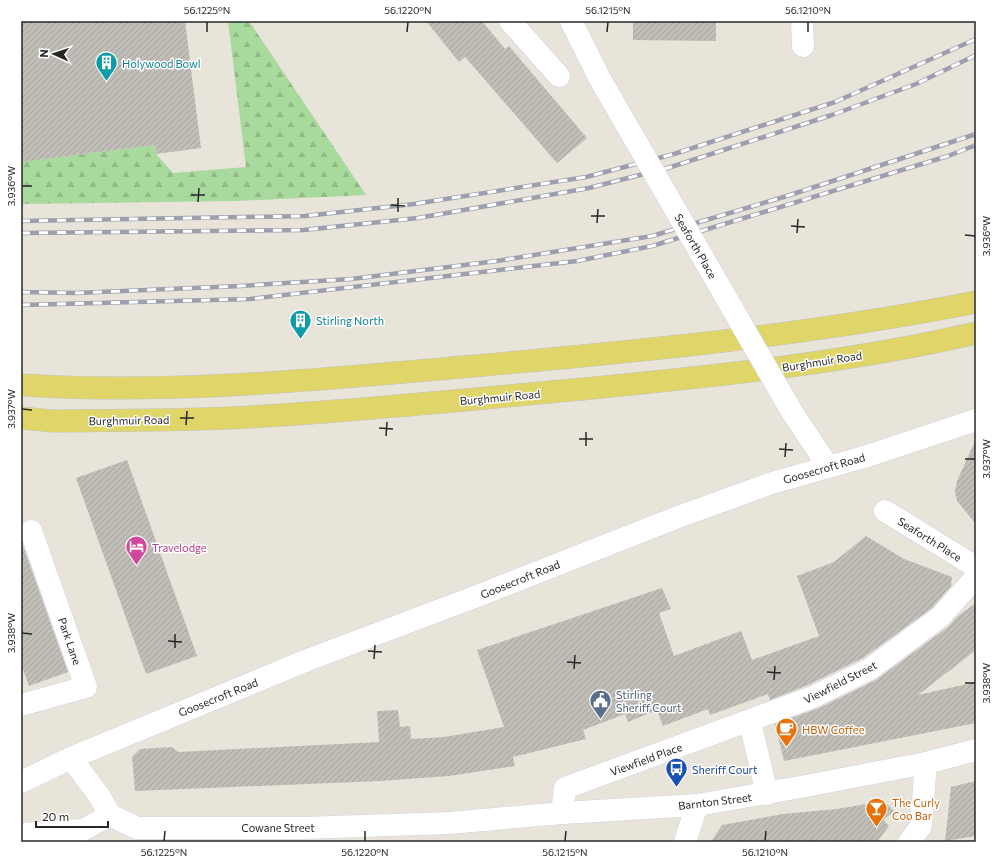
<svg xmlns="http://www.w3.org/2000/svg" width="997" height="863" font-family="Commissioner,sans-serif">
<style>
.forest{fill:url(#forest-firs)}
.building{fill:url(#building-hatch)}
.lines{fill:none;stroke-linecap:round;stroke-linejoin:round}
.street-casing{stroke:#d0d0df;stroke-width:23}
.secondary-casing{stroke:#d0d0df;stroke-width:23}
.primary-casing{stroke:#c3c3c3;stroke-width:23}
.street{stroke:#fff;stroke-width:22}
.secondary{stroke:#fff;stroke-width:22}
.primary{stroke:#dfd569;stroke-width:22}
.rail-casing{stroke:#9e9eaf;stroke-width:4.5}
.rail{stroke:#fff;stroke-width:3;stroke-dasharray:9;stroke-linecap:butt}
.secondary-bridge-casing{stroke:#d0d0df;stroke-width:23;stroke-linecap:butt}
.secondary-bridge{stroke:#fff;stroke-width:22}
.ticks{fill:none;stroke:#272727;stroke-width:1.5}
.labels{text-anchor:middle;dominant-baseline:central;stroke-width:3;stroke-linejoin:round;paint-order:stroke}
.culture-label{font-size:11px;fill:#0d838f;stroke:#fff;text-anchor:start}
.street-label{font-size:11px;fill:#272727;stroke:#fff}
.hotel-label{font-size:11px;fill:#b23c85;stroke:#fff;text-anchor:start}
.service-label{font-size:11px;fill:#4e5e75;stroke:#fff;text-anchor:start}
.food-label{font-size:11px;fill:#c56008;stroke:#fff;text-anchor:start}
.transit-label{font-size:11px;fill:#164399;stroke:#fff;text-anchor:start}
.neatline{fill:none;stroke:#272727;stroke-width:1.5}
.ticks-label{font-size:10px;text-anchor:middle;fill:#272727}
</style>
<defs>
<pattern id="forest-firs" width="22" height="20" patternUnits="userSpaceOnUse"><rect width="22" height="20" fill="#a8d99d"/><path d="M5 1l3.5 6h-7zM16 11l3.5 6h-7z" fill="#91ba87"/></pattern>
<pattern id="building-hatch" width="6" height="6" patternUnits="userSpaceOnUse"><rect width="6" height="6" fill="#c0beb7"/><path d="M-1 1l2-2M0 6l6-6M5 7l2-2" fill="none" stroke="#a5a39d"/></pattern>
</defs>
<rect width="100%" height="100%" fill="#e8e4da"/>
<!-- forest -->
<path class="forest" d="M 228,21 L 249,21 L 366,195 L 236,201 L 21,204 L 21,162 L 155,145 L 156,154 L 173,173 L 246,167 Z"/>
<!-- building -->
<g class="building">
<path d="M 21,21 L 185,21 L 201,148 L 156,154 L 155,145 L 21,162 Z"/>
<path d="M 426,21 L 482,21 L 505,49 L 509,46 L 587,138 L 557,163 L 465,57 L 459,62 Z"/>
<path d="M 633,21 L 716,21 L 716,41 L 633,40 Z"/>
<path d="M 976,439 L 976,524 L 957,501 L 955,491 L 957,481 Z"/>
<path d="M 127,460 L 197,656 L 146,674 L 76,478 Z"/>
<path d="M 866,536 L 904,559 L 952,577 L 951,586 L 932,608 L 863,658 L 808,685 L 770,700 L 768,694 L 710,715 L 708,709 L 663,726 L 657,710 L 628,722 L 625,714 L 583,730 L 586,739 L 513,757 L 515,766 L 449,776 L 380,781 L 135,791 L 132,757 L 140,749 L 172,747 L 178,752 L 379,742 L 377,711 L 398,710 L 400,727 L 410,726 L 411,739 L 444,737 L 504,727 L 477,650 L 662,588 L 671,609 L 659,613 L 674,656 L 741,631 L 752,660 L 819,636 L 797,576 L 834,562 Z"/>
<path d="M 21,540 L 68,672 L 29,686 L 21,664 Z"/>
<path d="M 976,603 L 976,650 L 918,695 L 976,682 L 976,723 L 784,761 L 775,724 L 819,708 L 876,680 L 948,627 L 958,616 Z"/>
<path d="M 976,781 L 976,836 L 945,841 L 951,787 Z"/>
<path d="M 884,801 L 894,811 L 883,820 L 889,826 L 877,842 L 711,842 L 722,825 L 783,814 L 837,809 Z"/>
</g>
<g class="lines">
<defs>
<g id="street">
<path d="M 510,21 L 559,76"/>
<path d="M 802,21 L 803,46"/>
<path d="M 885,511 L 976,567"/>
<path d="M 21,705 L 86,687 L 31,531"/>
<path d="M 750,722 L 767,794"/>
<path d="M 71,758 L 100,797 L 110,815 L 137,828 L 303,828 L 450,823 L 562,813 L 697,805 L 806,786 L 926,763 L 976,750"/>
<path d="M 562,813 L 565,788 L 813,697 L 870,669 L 940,617 L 976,577"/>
<path d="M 21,834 L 83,830 L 110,815"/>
<path d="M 685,842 L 697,805"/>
<path d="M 909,842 L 921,826 L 926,763"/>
</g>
<g id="secondary">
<path d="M 571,21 L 600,79"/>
<path d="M 792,412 L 828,466"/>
<path d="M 21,782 L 71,758 L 305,661 L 472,598 L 678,517 L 772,483 L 864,457 L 976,420"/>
</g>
<g id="primary">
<path d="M 21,385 C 172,395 324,379 474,366 C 642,351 810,335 976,302"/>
<path d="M 21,418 L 53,421 C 118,420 184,421 249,417 C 360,411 472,399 583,389 C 715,376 847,363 976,333"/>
</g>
</defs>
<!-- street casing -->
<use href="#street" class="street-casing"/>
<!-- secondary casing -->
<use href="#secondary" class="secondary-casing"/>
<!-- primary casing -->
<use href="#primary" class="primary-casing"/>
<!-- street -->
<use href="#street" class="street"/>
<!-- secondary -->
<use href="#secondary" class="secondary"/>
<!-- primary -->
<use href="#primary" class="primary"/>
<defs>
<g id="rail">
<path d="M 21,221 L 305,216 L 414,204 L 586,177 L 674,154 L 835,102 L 976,39"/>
<path d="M 21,233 L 304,230 L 418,218 L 589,188 L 671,167 L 832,115 L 916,84 L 976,55"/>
<path d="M 21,292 L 76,293 L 240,286 L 351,279 L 497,261 L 652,236 L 787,196 L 976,134"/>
<path d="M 21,305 L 250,299 L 577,261 L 652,246 L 948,156 L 976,145"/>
</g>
</defs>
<!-- rail casing -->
<use href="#rail" class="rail-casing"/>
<!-- rail -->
<use href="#rail" class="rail"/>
<defs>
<path id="secondary-bridge" d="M 600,79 L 792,412"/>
</defs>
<!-- secondary-bridge casing -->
<use href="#secondary-bridge" class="secondary-bridge-casing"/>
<!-- secondary-bridge -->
<use href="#secondary-bridge" class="secondary-bridge"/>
</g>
<!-- ticks -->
<path class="ticks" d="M 207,32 L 207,22M 407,32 L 408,22M 607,32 L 608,22M 808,32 L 808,22M 22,186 L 32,186M 191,195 L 205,195M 198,202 L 199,188M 391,205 L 405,206M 398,212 L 398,198M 591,216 L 605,216M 597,223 L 598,209M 791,226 L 805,227M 797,233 L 798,219M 965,235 L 975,236M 22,409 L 32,410M 180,418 L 194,418M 186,425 L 187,411M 379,428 L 393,429M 386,436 L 387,422M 579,439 L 593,439M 586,446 L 586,432M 779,449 L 793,450M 785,457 L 786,443M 965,459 L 975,459M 22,633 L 32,634M 168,641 L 182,642M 175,648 L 175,634M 368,651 L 382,652M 374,659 L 375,645M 567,662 L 581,663M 574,669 L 575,655M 767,672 L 781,673M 774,680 L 775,666M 965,683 L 975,683M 164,841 L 165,831M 365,841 L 365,831M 565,841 L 566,831M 765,841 L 766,831"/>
<!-- icons -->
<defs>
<symbol id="building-pin" viewBox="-11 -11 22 30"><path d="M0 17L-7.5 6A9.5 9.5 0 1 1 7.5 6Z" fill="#0f9aa8" stroke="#fff"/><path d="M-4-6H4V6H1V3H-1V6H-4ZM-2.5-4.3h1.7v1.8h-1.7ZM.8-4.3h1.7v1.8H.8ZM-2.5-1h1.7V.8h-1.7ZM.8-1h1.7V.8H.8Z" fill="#fff"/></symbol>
<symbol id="hotel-pin" viewBox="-11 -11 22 30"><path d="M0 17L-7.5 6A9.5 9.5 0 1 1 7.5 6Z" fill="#d1479c" stroke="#fff"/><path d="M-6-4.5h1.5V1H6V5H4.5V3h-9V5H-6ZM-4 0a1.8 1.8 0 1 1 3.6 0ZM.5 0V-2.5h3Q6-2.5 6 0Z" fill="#fff"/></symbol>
<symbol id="civic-pin" viewBox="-11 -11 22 30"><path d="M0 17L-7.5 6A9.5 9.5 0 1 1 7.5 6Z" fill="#5c6f8a" stroke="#fff"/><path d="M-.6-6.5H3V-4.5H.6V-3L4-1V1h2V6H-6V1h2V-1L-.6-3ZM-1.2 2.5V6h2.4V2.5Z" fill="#fff"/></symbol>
<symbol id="cafe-pin" viewBox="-11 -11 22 30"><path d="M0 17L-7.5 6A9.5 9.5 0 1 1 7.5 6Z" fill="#e8710a" stroke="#fff"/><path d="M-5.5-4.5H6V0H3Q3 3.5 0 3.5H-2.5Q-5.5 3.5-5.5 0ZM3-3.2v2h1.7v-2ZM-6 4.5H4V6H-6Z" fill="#fff"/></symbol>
<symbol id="bus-pin" viewBox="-11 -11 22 30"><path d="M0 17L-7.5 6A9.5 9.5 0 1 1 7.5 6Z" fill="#1a4fb4" stroke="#fff"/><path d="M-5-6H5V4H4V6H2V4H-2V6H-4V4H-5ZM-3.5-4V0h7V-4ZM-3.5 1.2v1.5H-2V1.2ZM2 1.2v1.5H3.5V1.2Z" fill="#fff"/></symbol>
<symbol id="bar-pin" viewBox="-11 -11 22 30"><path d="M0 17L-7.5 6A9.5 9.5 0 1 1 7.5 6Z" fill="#e8710a" stroke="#fff"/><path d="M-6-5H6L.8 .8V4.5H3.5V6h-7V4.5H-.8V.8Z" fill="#fff"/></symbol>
</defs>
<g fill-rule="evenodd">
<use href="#building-pin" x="94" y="50" width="25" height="34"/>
<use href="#building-pin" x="288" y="308" width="25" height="34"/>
<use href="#hotel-pin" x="124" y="534" width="25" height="34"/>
<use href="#civic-pin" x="588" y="688" width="25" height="34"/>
<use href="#cafe-pin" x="774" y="716" width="25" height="34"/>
<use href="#bus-pin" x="664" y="756" width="25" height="34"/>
<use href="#bar-pin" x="864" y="796" width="25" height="34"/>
</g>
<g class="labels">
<!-- culture labels -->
<g class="culture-label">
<text x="122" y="63">Holywood Bowl</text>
<text x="316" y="320">Stirling North</text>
</g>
<!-- street labels -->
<g class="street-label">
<text transform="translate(696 246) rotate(60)">Seaforth Place</text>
<text transform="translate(822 361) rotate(-9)">Burghmuir Road</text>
<text transform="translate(500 397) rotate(-5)">Burghmuir Road</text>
<text transform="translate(129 420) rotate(-1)">Burghmuir Road</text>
<text transform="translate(824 468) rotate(-16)">Goosecroft Road</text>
<text transform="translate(930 539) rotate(32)">Seaforth Place</text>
<text transform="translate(520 579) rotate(-22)">Goosecroft Road</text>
<text transform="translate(70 641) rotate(71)">Park Lane</text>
<text transform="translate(840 682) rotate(-27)">Viewfield Street</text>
<text transform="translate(218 697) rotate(-22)">Goosecroft Road</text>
<text transform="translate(646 759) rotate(-20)">Viewfield Place</text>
<text transform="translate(715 801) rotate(-7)">Barnton Street</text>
<text x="278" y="827">Cowane Street</text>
</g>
<!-- hotel labels -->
<g class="hotel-label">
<text x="152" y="547">Travelodge</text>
</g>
<!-- service labels -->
<g class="service-label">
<text x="616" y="694">Stirling<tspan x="616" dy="13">Sheriff Court</tspan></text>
</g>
<!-- food labels -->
<g class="food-label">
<text x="802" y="729">HBW Coffee</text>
<text x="892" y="802">The Curly<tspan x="892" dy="13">Coo Bar</tspan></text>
</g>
<!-- transit labels -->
<g class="transit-label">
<text x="692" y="769">Sheriff Court</text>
</g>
</g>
<!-- border -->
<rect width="997" height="863" fill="none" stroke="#ffffff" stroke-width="44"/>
<!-- north arrow -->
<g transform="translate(54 54) rotate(273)" stroke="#ffffff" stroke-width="3" paint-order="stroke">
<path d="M0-3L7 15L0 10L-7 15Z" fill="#272727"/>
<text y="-6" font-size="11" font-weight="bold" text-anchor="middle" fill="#272727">N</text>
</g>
<!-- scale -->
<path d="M36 821v6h72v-6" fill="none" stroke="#272727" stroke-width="2"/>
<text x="42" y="821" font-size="12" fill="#272727" stroke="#ffffff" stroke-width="3" paint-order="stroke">20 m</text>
<rect x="22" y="22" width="953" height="819" class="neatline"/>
<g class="ticks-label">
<text x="207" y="14">56.1225°N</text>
<text x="408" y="14">56.1220°N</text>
<text x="608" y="14">56.1215°N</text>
<text x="808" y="14">56.1210°N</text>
<text transform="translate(11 186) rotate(-90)" y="4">3.936°W</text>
<text transform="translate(986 236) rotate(-90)" y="4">3.936°W</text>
<text transform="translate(11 409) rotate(-90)" y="4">3.937°W</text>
<text transform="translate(986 459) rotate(-90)" y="4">3.937°W</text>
<text transform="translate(11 633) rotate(-90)" y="4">3.938°W</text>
<text transform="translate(986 683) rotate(-90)" y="4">3.938°W</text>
<text x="164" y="856">56.1225°N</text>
<text x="365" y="856">56.1220°N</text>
<text x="565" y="856">56.1215°N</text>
<text x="765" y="856">56.1210°N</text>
</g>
</svg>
